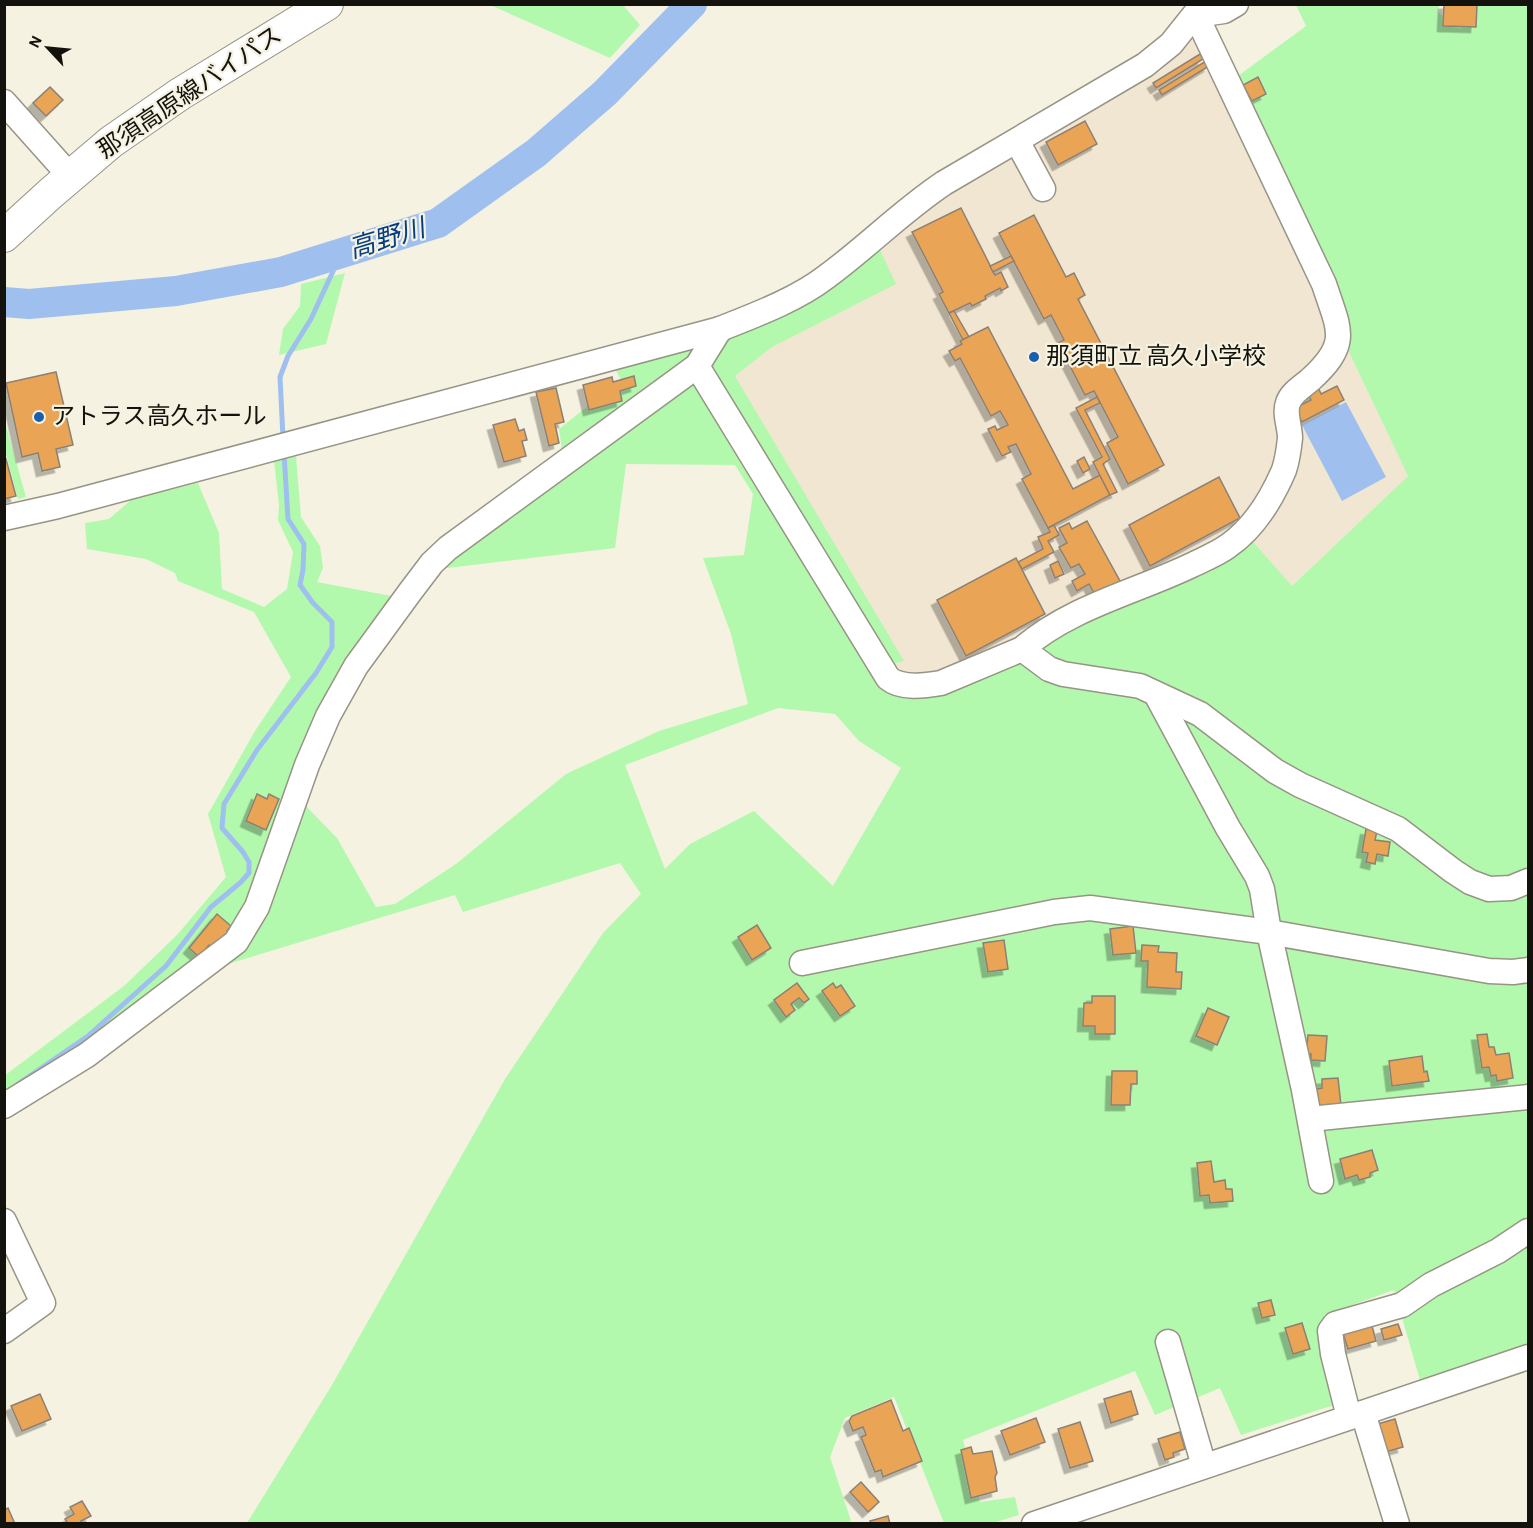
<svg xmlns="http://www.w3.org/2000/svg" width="1533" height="1528" font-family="'Alegreya Sans','Noto Sans JP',sans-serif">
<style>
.education{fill:#f1e6d1}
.green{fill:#b2f9ae;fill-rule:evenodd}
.water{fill:#9fc0ef}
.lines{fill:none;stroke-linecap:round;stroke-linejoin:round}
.stream{stroke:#9fc0ef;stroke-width:5}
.river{stroke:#9fc0ef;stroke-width:30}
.building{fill:#eaa454;stroke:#8c8075;stroke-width:1.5;filter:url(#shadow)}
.minor-casing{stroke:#979485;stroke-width:27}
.major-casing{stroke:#979485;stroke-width:34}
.minor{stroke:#fff;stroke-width:24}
.major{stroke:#fff;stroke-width:32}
.poi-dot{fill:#1b5eae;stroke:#f5f2e1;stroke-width:2}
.labels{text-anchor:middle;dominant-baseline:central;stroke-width:4.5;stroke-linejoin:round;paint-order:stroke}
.street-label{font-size:24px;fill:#13120c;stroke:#f5f2e1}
.poi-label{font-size:24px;fill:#13120c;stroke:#f5f2e1;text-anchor:start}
.water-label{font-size:26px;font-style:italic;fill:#053d80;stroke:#f5f2e1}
</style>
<defs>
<filter id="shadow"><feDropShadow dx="-5.5" dy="5.5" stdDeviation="0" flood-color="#0004"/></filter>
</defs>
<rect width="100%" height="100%" fill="#f5f2e1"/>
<!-- education -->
<path class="education" d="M 1193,40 L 1203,42 L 1408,476 L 1292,586 L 933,680 L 901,679 L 707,371 L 943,197 L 1162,70 Z"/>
<!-- green -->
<g class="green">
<path d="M 490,5 L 623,5 L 640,25 L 610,58 Z"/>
<path d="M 1296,5 L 1439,5 L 1438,12 L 1460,29 L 1476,5 L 1528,5 L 1528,1344 L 1420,1380 L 1394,1290 L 1324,1315 L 1337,1404 L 1241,1435 L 1220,1388 L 1155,1415 L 1135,1371 L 963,1440 L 980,1502 L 1015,1497 L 1019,1515 L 993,1523 L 944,1523 L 894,1397 L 845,1418 L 830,1457 L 851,1521 L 845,1523 L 247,1523 L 332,1385 L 505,1079 L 603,933 L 641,894 L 620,863 L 463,912 L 455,895 L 228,964 L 135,1032 L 5,1119 L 4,1076 L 124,986 L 177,935 L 226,877 L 208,814 L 255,731 L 291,677 L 254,612 L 178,581 L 175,573 L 146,559 L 87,549 L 85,523 L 109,519 L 132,499 L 198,483 L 219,533 L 222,589 L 264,607 L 287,589 L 293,552 L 278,520 L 279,505 L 274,461 L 296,456 L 301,517 L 320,546 L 323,568 L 317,582 L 397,597 L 563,457 L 559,429 L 621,380 L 612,363 L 731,335 L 880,250 L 896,284 L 772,347 L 735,376 L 904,661 L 876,669 L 899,696 L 1248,536 L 1292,586 L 1408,476 L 1223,87 L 1306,26 ZM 626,464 L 735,465 L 753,494 L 744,555 L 703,558 L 731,634 L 748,704 L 659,731 L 566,774 L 456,864 L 395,904 L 376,907 L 337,838 L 305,805 L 344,709 L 414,600 L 439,569 L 615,548 ZM 778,708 L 835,714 L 859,741 L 901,768 L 833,886 L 754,811 L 690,844 L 665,869 L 625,765 Z"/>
<path d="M 345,273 L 326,344 L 279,355 L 283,329 L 300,306 L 301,284 Z"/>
<path d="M 4,419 L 26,497 L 18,499 L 5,450 Z"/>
</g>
<!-- water -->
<path class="water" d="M 1346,402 L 1386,477 L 1342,501 L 1302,425 Z"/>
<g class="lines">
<!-- stream -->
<g class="stream">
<path d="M 283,438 L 280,377 L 288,356 L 311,319 L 341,254"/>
<path d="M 18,1084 L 88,1036 L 166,966 L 211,907 L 240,883 L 249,873 L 249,862 L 243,852 L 222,828 L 224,804 L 257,750 L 316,673 L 332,647 L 332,622 L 313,603 L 300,585 L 303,570 L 304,544 L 288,519 L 284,453"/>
</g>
<!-- river -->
<path class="river" d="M 4,302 L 29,304 L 176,291 L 281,272 L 438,223 L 536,153 L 605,93 L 692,4"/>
</g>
<!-- building -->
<g class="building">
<path d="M 1444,4 L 1477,4 L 1476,27 L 1443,26 Z"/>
<path d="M 1200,54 L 1203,59 L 1156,88 L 1153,83 Z"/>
<path d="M 1206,61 L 1209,66 L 1162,95 L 1159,90 Z"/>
<path d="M 1258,77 L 1266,94 L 1252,101 L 1243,85 Z"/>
<path d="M 50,87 L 63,100 L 46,116 L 33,103 Z"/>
<path d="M 1085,121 L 1097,144 L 1058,165 L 1046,142 Z"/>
<path d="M 961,208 L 995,275 L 1001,272 L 1008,287 L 1001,291 L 1000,288 L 985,296 L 986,299 L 972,306 L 970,303 L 949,313 L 939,294 L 943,292 L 912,232 Z"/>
<path d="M 1034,215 L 1066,277 L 1074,273 L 1085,295 L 1078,299 L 1164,465 L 1128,484 L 1107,443 L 1118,437 L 1094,391 L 1085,395 L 1058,343 L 1064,340 L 1051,315 L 1044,319 L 999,233 Z"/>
<path d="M 1011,256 L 1014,261 L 993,272 L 990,266 Z"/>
<path d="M 954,311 L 969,337 L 963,340 L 949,313 Z"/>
<path d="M 988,327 L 1073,489 L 1100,475 L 1110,495 L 1048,528 L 1022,479 L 1031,474 L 1016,444 L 1008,447 L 1011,452 L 1002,456 L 988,429 L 995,426 L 997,430 L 1008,425 L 1000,411 L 991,416 L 960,358 L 955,361 L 949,351 L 962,344 L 960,341 Z"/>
<path d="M 56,372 L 73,445 L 56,449 L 60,467 L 42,471 L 38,453 L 22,457 L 6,383 Z"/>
<path d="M 634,376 L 636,386 L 620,391 L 622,401 L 589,410 L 583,385 L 612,377 L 613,382 Z"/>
<path d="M 1337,386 L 1344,400 L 1302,422 L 1295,408 L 1311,400 L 1307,393 L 1318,387 L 1321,394 Z"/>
<path d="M 556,388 L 564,422 L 555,424 L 559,443 L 549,446 L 536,392 Z"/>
<path d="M 1097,397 L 1100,403 L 1085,410 L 1110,459 L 1103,464 L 1117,492 L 1110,495 L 1093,462 L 1102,457 L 1076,408 Z"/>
<path d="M 515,419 L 519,431 L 524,429 L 527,440 L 522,441 L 526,456 L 504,462 L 493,425 Z"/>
<path d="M 1084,457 L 1090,469 L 1083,473 L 1077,461 Z"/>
<path d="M 6,459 L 16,496 L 4,499 L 4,460 Z"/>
<path d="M 1219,477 L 1240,518 L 1150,566 L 1129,525 Z"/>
<path d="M 1087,521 L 1120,581 L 1095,595 L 1089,584 L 1077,591 L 1072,581 L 1085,574 L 1079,564 L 1071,568 L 1059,547 L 1067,543 L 1059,528 L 1069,523 L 1072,529 Z"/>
<path d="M 1054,525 L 1059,535 L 1048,541 L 1054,552 L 1022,569 L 1018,562 L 1043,549 L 1038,537 L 1050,532 L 1048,528 Z"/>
<path d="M 1016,558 L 1045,614 L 966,656 L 937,600 Z"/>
<path d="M 1058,561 L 1064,574 L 1055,578 L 1050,565 Z"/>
<path d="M 257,794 L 267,799 L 269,794 L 279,799 L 266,830 L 246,821 Z"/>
<path d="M 1366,829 L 1377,831 L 1375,840 L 1390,842 L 1388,856 L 1377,854 L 1375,864 L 1366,862 L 1368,853 L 1362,852 Z"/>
<path d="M 217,914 L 231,926 L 227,931 L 232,935 L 214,949 L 209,945 L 199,957 L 189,948 Z"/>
<path d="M 757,925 L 771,948 L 752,960 L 738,937 Z"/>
<path d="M 1133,926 L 1136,953 L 1113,955 L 1110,929 Z"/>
<path d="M 1004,940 L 1008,969 L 988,972 L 983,943 Z"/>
<path d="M 1142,945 L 1159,946 L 1158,952 L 1177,953 L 1176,972 L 1182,972 L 1181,989 L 1147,987 L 1148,961 L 1141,961 Z"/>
<path d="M 797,983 L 809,999 L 804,1003 L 799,998 L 791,1004 L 795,1010 L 786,1017 L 774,1000 Z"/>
<path d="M 833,983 L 836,988 L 841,985 L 855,1006 L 840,1016 L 822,991 Z"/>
<path d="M 1092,996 L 1115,996 L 1115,1034 L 1095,1034 L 1095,1026 L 1083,1026 L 1084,1003 L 1092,1003 Z"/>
<path d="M 1208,1008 L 1229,1017 L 1217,1045 L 1196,1036 Z"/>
<path d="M 1487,1034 L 1489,1047 L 1494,1047 L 1496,1055 L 1509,1053 L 1513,1078 L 1497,1081 L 1496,1075 L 1491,1076 L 1489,1067 L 1482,1068 L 1477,1035 Z"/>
<path d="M 1308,1035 L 1327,1036 L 1325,1061 L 1311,1060 L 1311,1054 L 1306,1054 Z"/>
<path d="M 1422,1056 L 1424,1072 L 1427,1071 L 1429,1081 L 1392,1086 L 1389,1061 Z"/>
<path d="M 1112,1071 L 1137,1071 L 1137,1084 L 1131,1084 L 1130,1105 L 1111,1105 Z"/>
<path d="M 1338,1078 L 1341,1105 L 1317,1107 L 1316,1089 L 1322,1088 L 1322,1079 Z"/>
<path d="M 1372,1150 L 1378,1170 L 1370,1173 L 1370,1177 L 1359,1180 L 1357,1175 L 1345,1179 L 1340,1159 Z"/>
<path d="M 1211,1161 L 1214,1182 L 1225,1180 L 1226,1189 L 1232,1189 L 1233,1201 L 1210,1203 L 1209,1195 L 1200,1196 L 1197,1163 Z"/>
<path d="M 1271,1300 L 1275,1315 L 1262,1318 L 1258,1303 Z"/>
<path d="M 1371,1322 L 1376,1341 L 1348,1349 L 1342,1330 Z"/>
<path d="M 1302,1323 L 1310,1349 L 1293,1354 L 1285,1328 Z"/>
<path d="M 1398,1324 L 1402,1335 L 1384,1340 L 1381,1329 Z"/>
<path d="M 1131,1391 L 1138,1414 L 1111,1423 L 1104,1399 Z"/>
<path d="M 40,1394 L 51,1419 L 22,1431 L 11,1406 Z"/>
<path d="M 891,1400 L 903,1431 L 909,1428 L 922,1461 L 883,1477 L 881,1470 L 875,1472 L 861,1437 L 866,1435 L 863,1427 L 853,1431 L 849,1421 L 852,1416 Z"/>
<path d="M 1036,1418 L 1045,1442 L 1010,1455 L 1001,1431 Z"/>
<path d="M 1395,1419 L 1403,1447 L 1382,1453 L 1374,1425 Z"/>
<path d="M 1080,1422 L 1093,1461 L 1070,1468 L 1058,1429 Z"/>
<path d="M 1180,1432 L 1185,1449 L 1173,1453 L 1174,1457 L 1165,1460 L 1158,1439 Z"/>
<path d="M 971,1447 L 973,1454 L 992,1451 L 997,1473 L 995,1477 L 997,1491 L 971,1498 L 961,1450 Z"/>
<path d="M 861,1482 L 879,1502 L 868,1512 L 850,1492 Z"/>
<path d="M 82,1501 L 91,1516 L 81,1521 L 82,1524 L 68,1524 L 65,1519 L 74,1514 L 70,1507 Z"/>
<path d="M 8,1508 L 15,1524 L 4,1524 L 4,1510 Z"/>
<path d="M 888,1516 L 890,1524 L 871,1524 L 870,1521 Z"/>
</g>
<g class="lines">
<defs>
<g id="minor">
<path d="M 4,102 L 71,177"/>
<path d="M 1017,141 L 1043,189"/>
<path d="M 697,366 L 888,678 C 901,689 924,686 941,683 L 1022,649 L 1049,669 L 1063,674 L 1140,686 L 1200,714 L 1275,771 L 1300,785 L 1398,829 L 1453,871 L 1470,882 L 1489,889 L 1511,888 L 1528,881"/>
<path d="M 4,518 L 58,506 L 720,329 C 755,315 796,300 826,277 C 867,247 902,211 944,183 L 1145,65 L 1171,44 L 1203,4"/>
<path d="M 1022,649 C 1070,607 1136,592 1192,565 C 1204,559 1217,554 1228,546 C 1254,528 1272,498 1284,470 C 1287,461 1289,448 1290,438 C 1290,427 1284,413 1288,403 C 1291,393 1303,386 1310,380 C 1351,343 1339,330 1324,284 L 1196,15 L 1224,11 L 1236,4"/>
<path d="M 1156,694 L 1228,828 L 1257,876 L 1262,889 L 1269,932 L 1304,1090 L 1321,1181"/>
<path d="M 802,963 L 1054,912 L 1090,908 L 1269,932 L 1489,971 L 1513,972 L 1528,970"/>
<path d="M 4,1106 L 87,1055 L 236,942 L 257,907 L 307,765 L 328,716 L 356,666 L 410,592 L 432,563 L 448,548 L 697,366 L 720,329"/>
<path d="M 1310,1119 L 1528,1097"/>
<path d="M 4,1221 L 43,1303 L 4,1331"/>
<path d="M 1168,1342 L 1204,1466"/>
<path d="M 1363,1413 L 1397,1524"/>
<path d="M 1349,1417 L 1333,1354 L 1330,1331 L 1335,1324 L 1402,1305 L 1431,1285 L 1498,1251 L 1528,1231"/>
<path d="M 1034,1524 L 1528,1357"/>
</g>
<path id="major" d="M 4,236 L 51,193 L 111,142 L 180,94 L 327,4"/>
</defs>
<!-- minor casing -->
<use href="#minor" class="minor-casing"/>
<!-- major casing -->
<use href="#major" class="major-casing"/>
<!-- minor -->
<use href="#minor" class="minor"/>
<!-- major -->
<use href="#major" class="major"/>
</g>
<!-- markers -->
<g class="poi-dot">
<circle cx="1034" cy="357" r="6"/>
<circle cx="39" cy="417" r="6"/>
</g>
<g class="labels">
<!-- street labels -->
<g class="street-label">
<text transform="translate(190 93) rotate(-34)">那須高原線バイパス</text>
</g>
<!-- poi labels -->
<g class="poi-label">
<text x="1046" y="357">那須町立 高久小学校</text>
<text x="51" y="417">アトラス高久ホール</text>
</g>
<!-- water labels -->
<g class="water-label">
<text transform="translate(387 239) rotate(-17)">高野川</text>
</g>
</g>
<!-- border -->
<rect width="1533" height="1528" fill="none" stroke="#13120c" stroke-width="12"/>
<!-- north arrow -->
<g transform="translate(48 48) rotate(296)" stroke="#f5f2e1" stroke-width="4.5" paint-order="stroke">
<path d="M0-4.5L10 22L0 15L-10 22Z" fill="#13120c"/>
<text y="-9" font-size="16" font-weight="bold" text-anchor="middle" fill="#13120c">N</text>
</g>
</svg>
